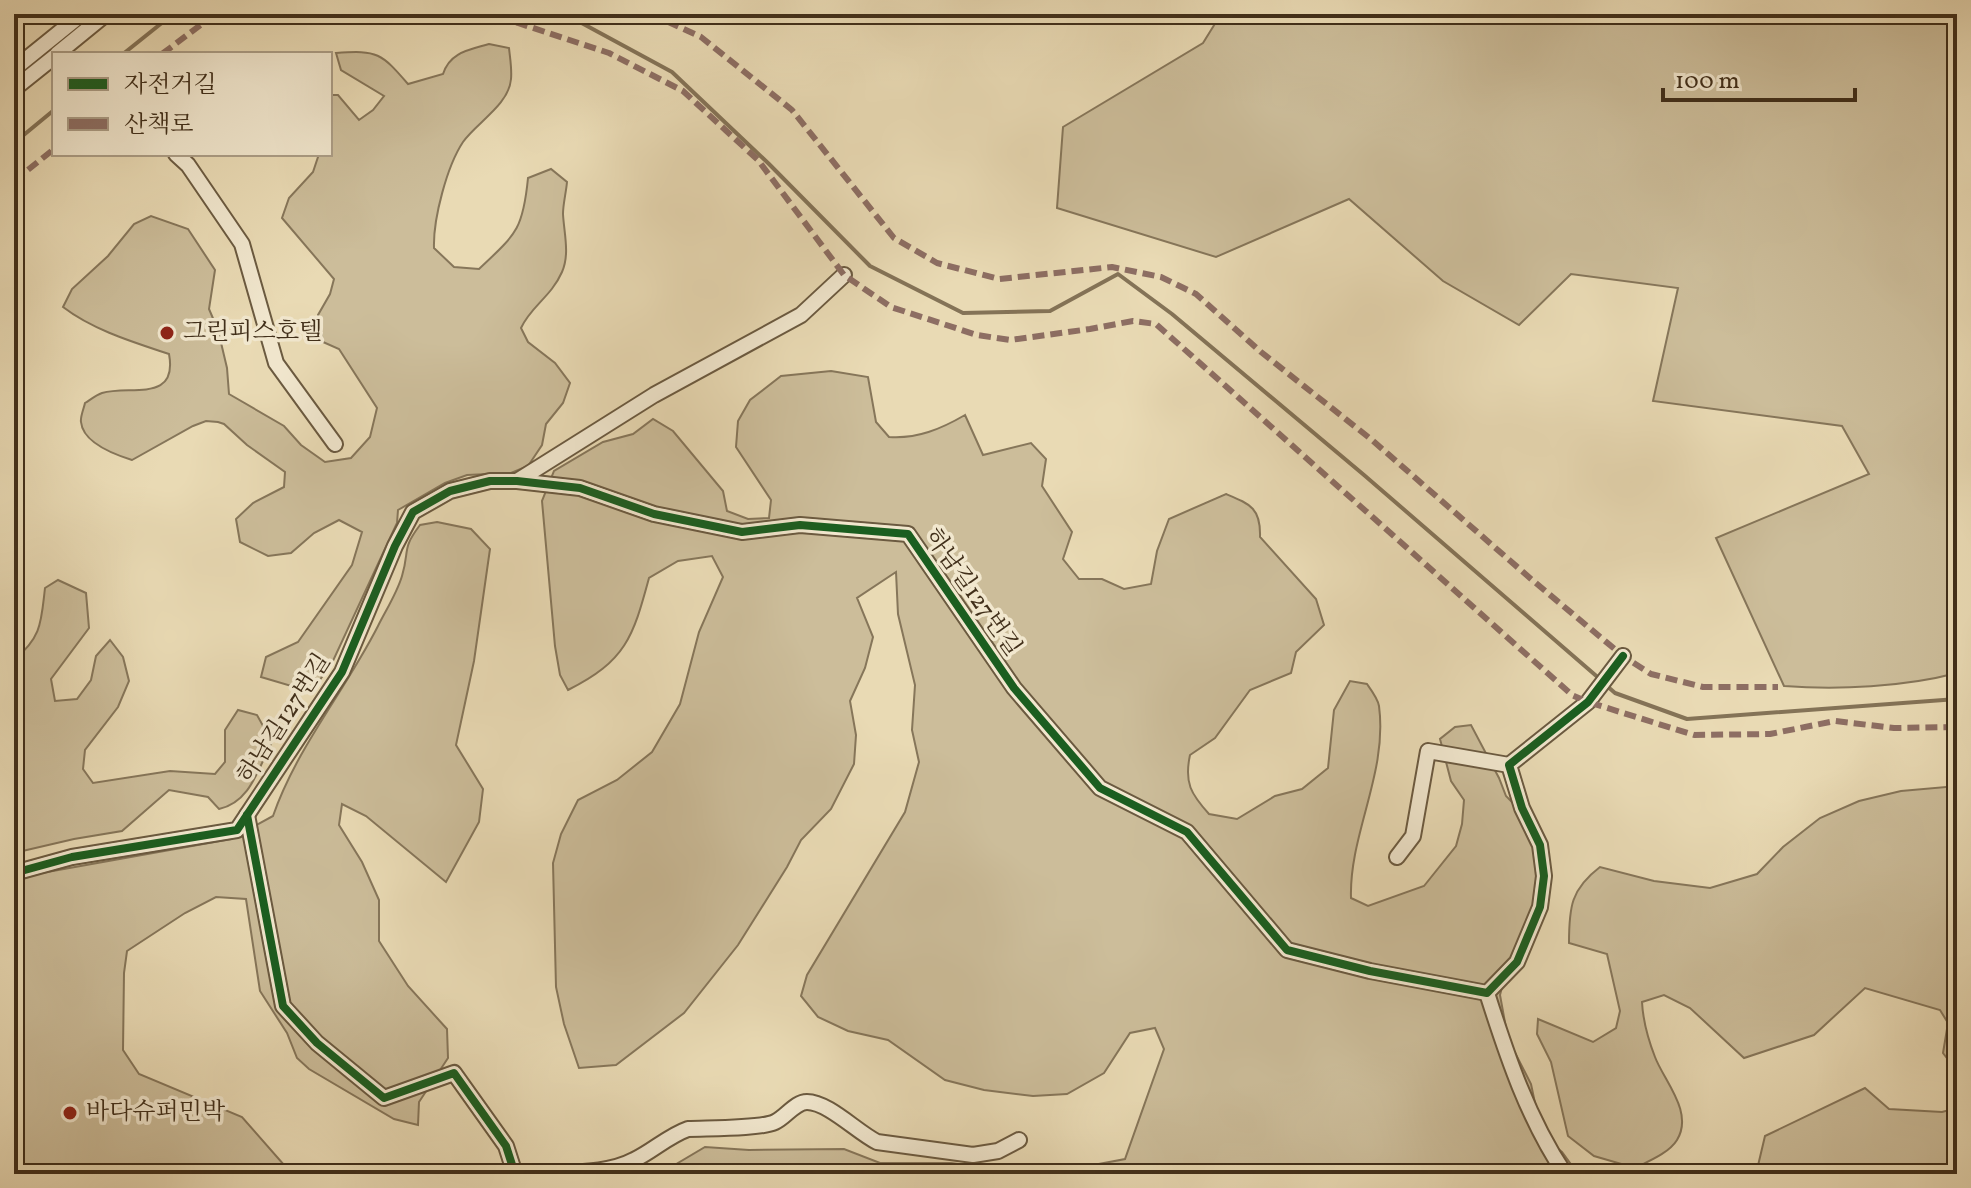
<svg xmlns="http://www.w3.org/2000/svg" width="1971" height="1188" font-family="Vollkorn,'Noto Serif KR',serif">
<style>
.green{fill:#ccbd9a;stroke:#86765a;stroke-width:2}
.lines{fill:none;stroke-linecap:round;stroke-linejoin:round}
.stream{stroke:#847357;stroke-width:4}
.minor-casing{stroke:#6b5a40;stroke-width:18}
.minor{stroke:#f1e7ce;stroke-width:14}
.quiet{stroke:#8d6e63;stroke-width:6;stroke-dasharray:12 6;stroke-linecap:butt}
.cycleway-casing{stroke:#f1e7ce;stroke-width:13}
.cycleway{stroke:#1b5e20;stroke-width:8}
.poi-dot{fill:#8f2418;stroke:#f1e7ce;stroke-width:3}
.labels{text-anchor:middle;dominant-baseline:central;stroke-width:7;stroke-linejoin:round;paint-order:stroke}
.poi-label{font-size:24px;fill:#412f1a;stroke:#f1e7ce;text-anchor:start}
.street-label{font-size:24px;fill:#412f1a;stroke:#f1e7ce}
</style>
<rect width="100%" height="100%" fill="#e9dab4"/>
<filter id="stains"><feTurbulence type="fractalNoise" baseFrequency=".0025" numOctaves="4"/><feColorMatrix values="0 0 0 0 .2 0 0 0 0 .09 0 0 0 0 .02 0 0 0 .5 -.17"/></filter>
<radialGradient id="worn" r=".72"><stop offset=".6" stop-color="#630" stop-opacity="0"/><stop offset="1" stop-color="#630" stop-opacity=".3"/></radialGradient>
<!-- green -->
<g class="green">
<path d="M 1221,14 L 1957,14 L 1957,673 C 1904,687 1838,690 1784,686 L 1716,538 L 1869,474 L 1842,426 L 1653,401 L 1678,288 L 1571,274 L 1519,325 L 1443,281 L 1349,199 L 1216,257 L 1057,208 L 1063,127 L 1203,43 Z"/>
<path d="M 489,44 L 509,48 C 510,58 512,69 511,79 C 509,105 476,123 463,142 C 447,166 433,219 434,248 L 454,267 L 479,269 C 516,234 523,230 528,178 L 551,169 L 567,182 C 566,193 563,204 563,214 C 564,233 570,254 562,272 C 551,297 531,306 521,328 L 528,342 L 555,363 L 570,383 L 563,403 L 546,424 L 542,445 L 528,466 L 511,473 L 467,475 L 445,483 L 398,510 L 397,523 L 332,663 L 319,681 L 308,691 L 261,677 L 266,657 L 298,642 L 352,565 L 362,532 L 339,520 L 314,533 L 291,553 L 268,556 L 240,542 L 236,519 L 253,503 L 284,487 L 285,472 L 247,445 L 224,424 L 218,422 L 206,421 L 193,426 L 132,460 C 116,455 83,443 81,422 C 80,417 84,408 85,403 C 90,400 96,395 102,393 C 131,385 178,403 169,354 C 133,342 93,330 63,307 L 72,289 L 108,256 L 134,224 L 151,216 L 188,229 L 215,270 L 209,309 L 218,330 L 227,368 L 229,394 L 284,426 L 301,445 L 325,462 L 351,458 L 370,437 L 377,408 L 339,349 L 323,342 L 318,315 L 330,294 L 334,279 L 282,218 L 289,198 L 313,172 L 319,154 L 330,154 L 330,95 L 338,95 L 359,120 L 373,110 L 384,96 L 341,70 L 336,53 C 378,50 381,53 408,84 L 443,74 C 450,52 469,50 489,44 Z"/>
<path d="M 831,371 L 868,377 L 876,422 L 889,437 C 917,439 941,429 965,415 L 983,455 L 1031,443 L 1046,459 L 1042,486 L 1072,532 L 1063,559 L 1079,579 L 1102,579 L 1124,589 L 1151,584 L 1157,551 L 1169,519 L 1226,494 C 1250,504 1261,508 1260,537 L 1316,599 L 1324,625 L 1296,652 L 1291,673 L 1250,690 L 1215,738 L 1190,755 C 1184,783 1191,794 1209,814 L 1237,819 L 1275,796 L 1302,789 L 1328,768 L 1334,710 L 1350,681 L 1367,684 C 1372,691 1378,699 1379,706 C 1388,773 1349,834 1351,898 L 1368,906 L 1424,886 L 1456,846 L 1462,824 L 1464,800 L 1451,781 L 1440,739 L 1455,727 L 1471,725 L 1499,778 L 1506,796 L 1543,834 L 1546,858 L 1539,897 L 1507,967 L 1500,995 L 1508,1039 L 1531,1084 L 1542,1136 L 1562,1152 L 1578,1174 L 667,1174 L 673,1166 L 705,1147 L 749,1150 L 844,1149 L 880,1163 L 951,1163 L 989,1168 L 1067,1170 L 1125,1159 L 1164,1049 L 1155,1028 L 1130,1033 L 1104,1073 L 1067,1094 L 1033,1096 L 984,1090 L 945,1080 L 888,1040 L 848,1031 L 818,1017 L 801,996 L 807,975 L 905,812 L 919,762 L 912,730 L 915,685 L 898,614 L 896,572 L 857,598 L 873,637 L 865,668 L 850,701 L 856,735 L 854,764 L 831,809 L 801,840 L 787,867 L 738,945 L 684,1013 L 616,1065 L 579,1068 L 564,1024 L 556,987 L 553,863 L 561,834 L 578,800 L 617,780 L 652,752 L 680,704 L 699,632 L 723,577 L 712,556 L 678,561 L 649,578 C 633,637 626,661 568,690 L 560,675 L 555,646 L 542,501 L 554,471 L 603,442 L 633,434 L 653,419 L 673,431 L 723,491 L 727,511 L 748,519 L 769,518 L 771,500 L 736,447 L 738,421 L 750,400 L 781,376 Z"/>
<path d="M 437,522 L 471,529 L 490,549 L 474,661 L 456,745 L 483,789 L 479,822 L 446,882 L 366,816 L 342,804 L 339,825 L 362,862 L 379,900 L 379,941 L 408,986 L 447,1029 L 448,1058 L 419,1102 L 418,1125 L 394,1119 L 309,1069 L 297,1058 L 287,1033 L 260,991 L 246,899 L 216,897 L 185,913 L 127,951 L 124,973 L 123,1050 L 139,1074 L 242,1117 L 292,1174 L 14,1174 L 14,882 L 36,874 L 231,839 L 273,816 C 297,747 345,691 378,626 C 386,610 397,593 402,576 C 410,550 401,550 420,525 Z"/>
<path d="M 58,580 L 86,593 L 89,628 L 51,679 L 55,701 L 77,699 L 91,680 L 96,656 L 110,640 L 123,657 L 129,681 L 118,707 L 85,750 L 83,769 L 93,783 L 170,771 L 215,774 L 225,762 L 225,730 L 238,710 L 257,715 L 272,742 C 258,768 251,802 219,809 L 208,797 L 169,790 L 122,831 L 74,839 L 14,853 L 14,660 C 42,637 41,622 45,588 Z"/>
<path d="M 1957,786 L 1957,1071 L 1943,1053 L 1948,1023 L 1940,1010 L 1865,988 L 1814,1035 L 1744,1058 L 1690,1008 L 1664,995 L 1642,1002 C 1643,1021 1648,1039 1655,1057 C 1664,1081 1694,1112 1677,1140 C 1669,1153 1649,1161 1635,1168 L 1594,1156 L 1568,1136 L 1551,1062 L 1537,1034 L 1538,1019 L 1593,1042 L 1616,1028 L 1620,1011 L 1607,954 L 1569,943 C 1569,907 1571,889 1600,867 L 1654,881 L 1710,888 L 1757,874 L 1783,847 L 1820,818 L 1859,801 L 1901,791 Z"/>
<path d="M 1865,1088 L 1889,1109 L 1942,1112 L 1957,1108 L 1957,1174 L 1756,1174 L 1765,1136 Z"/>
</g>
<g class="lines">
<!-- stream -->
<g class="stream">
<path d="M 565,14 L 672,72 L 769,164 L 870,266 L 963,313 L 1050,311 L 1118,274 L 1172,314 L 1364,475 L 1601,680"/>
<path d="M 123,54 L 173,14"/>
<path d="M 14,143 L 54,110"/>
<path d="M 1607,686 L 1615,693 L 1687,719 L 1957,699"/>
</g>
<defs>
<g id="minor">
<path d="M 57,54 L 106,14"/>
<path d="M 14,69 L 82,14"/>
<path d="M 14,89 L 54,57"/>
<path d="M 176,154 L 188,165 L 242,244 L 276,363 L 335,444"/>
<path d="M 517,481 L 654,395 L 801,315 L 844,275"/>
<path d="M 247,815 L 283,1006 L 317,1043 L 384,1098 L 454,1073 L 506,1146 L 515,1174"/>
<path d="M 1397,857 L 1413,836 L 1428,751 L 1509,765"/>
<path d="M 14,873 L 72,857 L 237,830 L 342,672 L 395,546 L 413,512 L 450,491 L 490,481 L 517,481 L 580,488 L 654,514 L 742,532 L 800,525 L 908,534 L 1014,688 L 1100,788 L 1187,832 L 1287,950 L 1370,971 L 1487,993 L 1517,962 L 1540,907 L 1544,876 L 1540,845 L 1522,808 L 1509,765 L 1588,702 L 1623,656"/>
<path d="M 1487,993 C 1507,1056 1528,1119 1565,1174"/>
<path d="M 542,1174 C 571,1172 608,1174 634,1160 C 653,1151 668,1136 688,1129 C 708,1128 760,1129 775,1122 C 786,1117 795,1102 807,1102 C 828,1102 857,1132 877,1142 L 973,1155 L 998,1151 L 1019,1140"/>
</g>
</defs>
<!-- minor casing -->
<use href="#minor" class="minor-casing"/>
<!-- minor -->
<use href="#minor" class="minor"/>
<!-- quiet -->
<g class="quiet">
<path d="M 500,14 L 518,23 L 609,53 L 683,91 L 758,160 L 844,275 L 891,307 L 977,335 L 1010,340 L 1090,329 L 1133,321 L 1156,324 L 1572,695 L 1588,702 L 1694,735 L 1770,734 L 1835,721 L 1894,728 L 1957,727"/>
<path d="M 651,14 L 701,37 L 792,110 L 894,238 L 937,263 L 999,279 L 1112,267 L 1161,277 L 1196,294 L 1261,352 L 1372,440 L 1531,579 L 1623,656 L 1651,674 L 1703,687 L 1778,687"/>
<path d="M 162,54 L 215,14"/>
<path d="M 14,181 L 54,149"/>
</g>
<defs>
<g id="cycleway">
<path d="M 247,815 L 283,1006 L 317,1043 L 384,1098 L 454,1073 L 506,1146 L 515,1174"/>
<path d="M 14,873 L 72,857 L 237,830 L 342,672 L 395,546 L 413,512 L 450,491 L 490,481 L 517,481 L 580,488 L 654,514 L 742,532 L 800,525 L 908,534 L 1014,688 L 1100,788 L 1187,832 L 1287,950 L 1370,971 L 1487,993 L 1517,962 L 1540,907 L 1544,876 L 1540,845 L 1522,808 L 1509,765 L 1588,702 L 1623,656"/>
</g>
</defs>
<!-- cycleway casing -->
<use href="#cycleway" class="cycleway-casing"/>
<!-- cycleway -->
<use href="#cycleway" class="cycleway"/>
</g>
<!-- markers -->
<g class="poi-dot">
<circle cx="167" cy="333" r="8"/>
<circle cx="70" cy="1113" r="8"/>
</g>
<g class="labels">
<!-- poi labels -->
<g class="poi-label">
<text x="183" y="333">그린피스호텔</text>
<text x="86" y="1113">바다슈퍼민박</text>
</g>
<!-- street labels -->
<g class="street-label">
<text transform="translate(972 593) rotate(55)">하남길127번길</text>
<text transform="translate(285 719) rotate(-57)">하남길127번길</text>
</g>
</g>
<!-- margin -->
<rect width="1971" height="1188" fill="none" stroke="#e9dab4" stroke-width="48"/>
<rect x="16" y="16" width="1939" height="1156" fill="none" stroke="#412f1a" stroke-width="4"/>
<rect x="24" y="24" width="1923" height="1140" fill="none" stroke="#412f1a" stroke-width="2"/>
<!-- legend -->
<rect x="52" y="52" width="280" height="104" fill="#f1e7ce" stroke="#ab9d86" stroke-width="2"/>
<rect x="68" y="78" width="40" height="12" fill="#1b5e20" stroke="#ab9d86" stroke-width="2"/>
<text x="124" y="92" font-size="24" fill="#412f1a">자전거길</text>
<rect x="68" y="118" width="40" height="12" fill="#8d6e63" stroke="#ab9d86" stroke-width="2"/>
<text x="124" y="132" font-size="24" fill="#412f1a">산책로</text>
<!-- scale -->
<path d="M1663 88v12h192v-12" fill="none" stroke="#412f1a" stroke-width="4"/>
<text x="1675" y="88" font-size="24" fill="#412f1a" stroke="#f1e7ce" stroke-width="6" paint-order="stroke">100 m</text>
<rect width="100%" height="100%" filter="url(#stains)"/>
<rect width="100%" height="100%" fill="url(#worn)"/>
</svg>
